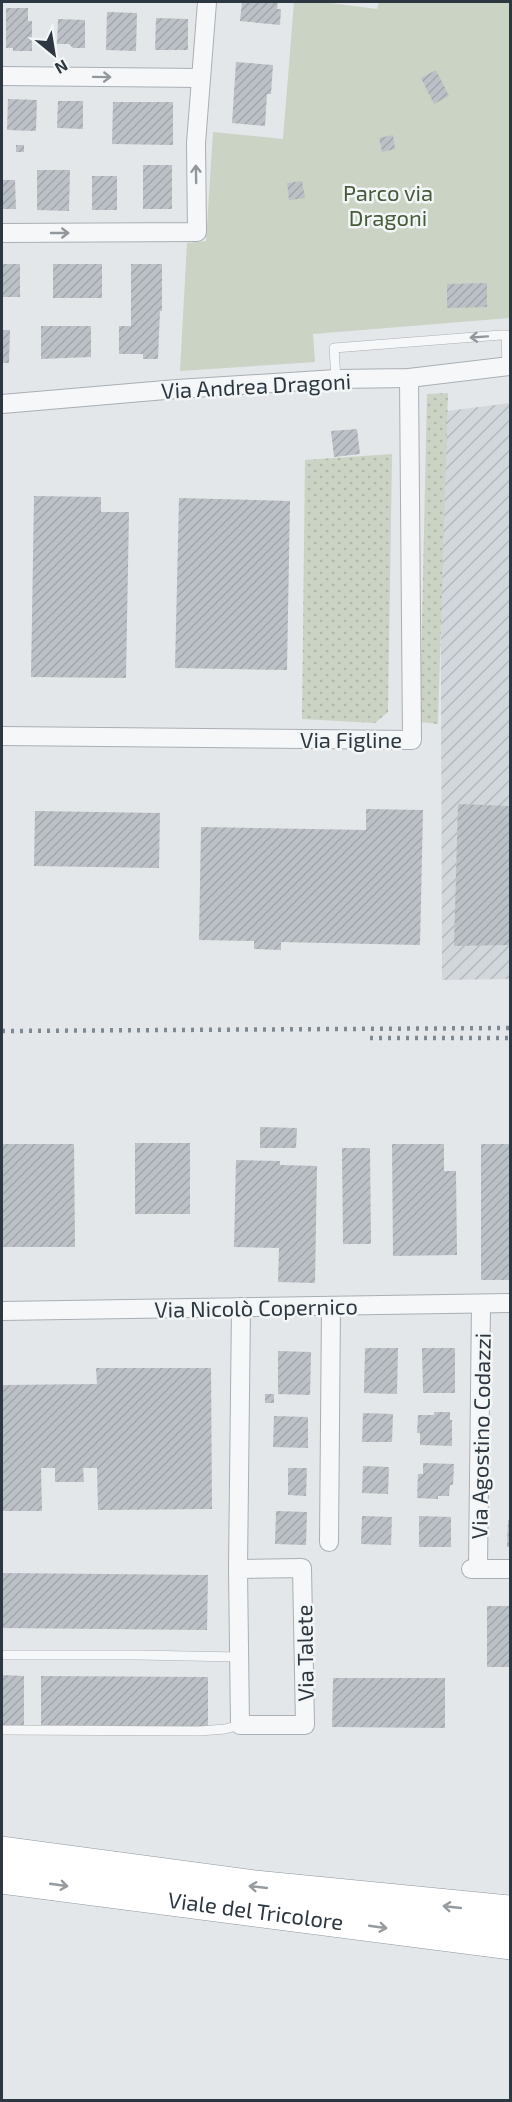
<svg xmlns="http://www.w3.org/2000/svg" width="512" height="2102" font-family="'Exo 2',sans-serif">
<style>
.industrial{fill:url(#industrial-furrows)}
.grass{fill:url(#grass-dots)}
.green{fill:#cbd3c5}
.building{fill:url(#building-hatch)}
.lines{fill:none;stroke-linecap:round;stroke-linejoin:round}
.lane-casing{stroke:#a8afb4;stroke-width:10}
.street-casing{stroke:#a8afb4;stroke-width:20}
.highway-casing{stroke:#8c979f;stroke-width:34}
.lane{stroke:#f6f7f9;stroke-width:9}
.street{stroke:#f6f7f9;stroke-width:18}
.highway{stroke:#fff;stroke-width:33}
.rail{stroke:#7e8992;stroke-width:4.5;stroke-dasharray:3 6;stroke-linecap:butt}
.oneway{stroke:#91979d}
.oneway2{stroke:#969ba0}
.labels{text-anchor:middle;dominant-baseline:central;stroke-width:5;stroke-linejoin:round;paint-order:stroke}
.park-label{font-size:22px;fill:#475b3b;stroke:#f3f6f7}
.street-label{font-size:22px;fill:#2c3741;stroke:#f3f6f7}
</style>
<defs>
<pattern id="industrial-furrows" width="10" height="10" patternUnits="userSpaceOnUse" patternTransform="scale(1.5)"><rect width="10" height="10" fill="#d2d7dc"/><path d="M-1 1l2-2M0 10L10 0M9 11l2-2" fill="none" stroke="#b4b9be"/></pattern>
<pattern id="grass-dots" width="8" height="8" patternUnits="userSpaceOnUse" patternTransform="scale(1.5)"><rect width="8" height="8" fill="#cbd3c5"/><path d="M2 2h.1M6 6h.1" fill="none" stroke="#aeb6aa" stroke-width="1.8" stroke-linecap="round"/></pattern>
<pattern id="building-hatch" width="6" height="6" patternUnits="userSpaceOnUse" patternTransform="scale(1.5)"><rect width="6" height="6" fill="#bbc1c6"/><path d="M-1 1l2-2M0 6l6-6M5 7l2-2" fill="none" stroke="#a1a6ab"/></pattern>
</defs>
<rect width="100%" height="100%" fill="#e3e7ea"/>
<!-- industrial -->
<path class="industrial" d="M 510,403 L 510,979 L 442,980 L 440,412 Z"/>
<!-- grass -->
<g class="grass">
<path d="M 448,393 L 438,724 L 422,722 L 420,714 L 427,394 Z"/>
<path d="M 392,454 L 388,712 L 375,723 L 302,719 L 305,460 Z"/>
</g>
<!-- green -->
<path class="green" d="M 294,2 L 323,2 L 377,9 L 379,2 L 510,2 L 510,318 L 313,334 L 315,362 L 180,371 L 187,243 L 206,241 L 213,132 L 283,139 Z"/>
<!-- building -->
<g class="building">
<path d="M 242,2 L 278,2 L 277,9 L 281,9 L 280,25 L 240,21 Z"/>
<path d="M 6,8 L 28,8 L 28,21 L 32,21 L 32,51 L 13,51 L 13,48 L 6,48 Z"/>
<path d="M 107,12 L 137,13 L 136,51 L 106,50 Z"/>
<path d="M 156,18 L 188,19 L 188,50 L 155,50 Z"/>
<path d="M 58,19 L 85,20 L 85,48 L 73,48 L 69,44 L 57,44 Z"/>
<path d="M 236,62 L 273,65 L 271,94 L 267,94 L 265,126 L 232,123 Z"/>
<path d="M 436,70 L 449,96 L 434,104 L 421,78 Z"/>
<path d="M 8,99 L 37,100 L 36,131 L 7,130 Z"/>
<path d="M 58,101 L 83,101 L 83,129 L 57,128 Z"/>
<path d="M 113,102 L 173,102 L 173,145 L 112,144 Z"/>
<path d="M 393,135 L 395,149 L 382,152 L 379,138 Z"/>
<rect x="16" y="145" width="8" height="7"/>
<rect x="143" y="165" width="29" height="44"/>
<path d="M 37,170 L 70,170 L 69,211 L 37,210 Z"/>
<rect x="92" y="176" width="25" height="34"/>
<path d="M 2,180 L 15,180 L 16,209 L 2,209 Z"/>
<path d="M 302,181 L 305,198 L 289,200 L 287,183 Z"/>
<rect x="2" y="264" width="18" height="33"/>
<rect x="53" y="264" width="49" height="34"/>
<path d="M 131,264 L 162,264 L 162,311 L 160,311 L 158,359 L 143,359 L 143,354 L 119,354 L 119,326 L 131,326 Z"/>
<path d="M 487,283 L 487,307 L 447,308 L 447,284 Z"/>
<path d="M 41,326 L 91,326 L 91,357 L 41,359 Z"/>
<path d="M 2,330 L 10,330 L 9,363 L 2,363 Z"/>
<path d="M 357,429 L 360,454 L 334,457 L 331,431 Z"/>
<path d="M 34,496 L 101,497 L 101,512 L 129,512 L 126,678 L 31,677 Z"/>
<path d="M 179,498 L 290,501 L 287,670 L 175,668 Z"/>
<path d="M 458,804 L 510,806 L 510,945 L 454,946 Z"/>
<path d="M 366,809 L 423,810 L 420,945 L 281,942 L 281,950 L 254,949 L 254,941 L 199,940 L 201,827 L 366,830 Z"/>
<path d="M 35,811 L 160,813 L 159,868 L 34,866 Z"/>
<path d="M 260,1127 L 297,1128 L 296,1148 L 260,1148 Z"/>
<rect x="135" y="1143" width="55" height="71"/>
<path d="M 2,1144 L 74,1144 L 75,1247 L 2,1247 Z"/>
<path d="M 392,1144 L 444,1144 L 444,1171 L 456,1171 L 457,1255 L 393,1256 Z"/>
<rect x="481" y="1144" width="29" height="136"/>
<path d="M 342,1148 L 370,1148 L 371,1244 L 343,1244 Z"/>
<path d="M 236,1160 L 280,1161 L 280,1165 L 317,1166 L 315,1283 L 278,1282 L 279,1248 L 234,1247 Z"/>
<path d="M 365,1348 L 398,1348 L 397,1394 L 364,1393 Z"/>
<path d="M 422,1348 L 455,1348 L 455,1393 L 423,1393 Z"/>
<path d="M 278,1351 L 311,1352 L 310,1395 L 278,1394 Z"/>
<path d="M 96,1368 L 211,1368 L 212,1509 L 98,1510 L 97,1468 L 83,1468 L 84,1482 L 55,1482 L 55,1468 L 41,1468 L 42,1511 L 2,1511 L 2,1385 L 97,1384 Z"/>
<rect x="265" y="1394" width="9" height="9"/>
<path d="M 434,1412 L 450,1412 L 450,1420 L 452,1420 L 452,1446 L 420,1445 L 420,1433 L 417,1433 L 418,1415 L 434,1415 Z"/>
<path d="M 363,1413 L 393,1414 L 392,1442 L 362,1442 Z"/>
<path d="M 274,1416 L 308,1417 L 308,1448 L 273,1447 Z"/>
<path d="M 423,1463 L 454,1464 L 453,1485 L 450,1485 L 449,1496 L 438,1496 L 438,1499 L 417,1498 L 418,1474 L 423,1474 Z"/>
<path d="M 363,1466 L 389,1467 L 388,1494 L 362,1493 Z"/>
<path d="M 288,1468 L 307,1468 L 306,1496 L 288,1495 Z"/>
<path d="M 276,1511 L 307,1512 L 306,1545 L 275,1544 Z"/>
<path d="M 362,1516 L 392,1517 L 391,1545 L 361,1544 Z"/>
<path d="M 419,1516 L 451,1517 L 451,1547 L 419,1547 Z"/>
<path d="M 508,1520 L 510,1520 L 510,1547 L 507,1547 Z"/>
<path d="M 2,1573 L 208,1575 L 207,1630 L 2,1628 Z"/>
<rect x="487" y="1606" width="23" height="61"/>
<path d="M 2,1675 L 24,1676 L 24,1725 L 2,1725 Z"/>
<path d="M 41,1676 L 208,1677 L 208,1727 L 41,1725 Z"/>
<path d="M 333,1678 L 445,1678 L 445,1728 L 332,1727 Z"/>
</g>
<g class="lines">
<defs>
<g id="lane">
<path d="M 336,379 L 334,348 L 501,335 L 506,335 L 507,366"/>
<path d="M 2,1655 L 138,1655 L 239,1657"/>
<path d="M 2,1730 L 200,1731 L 225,1729 L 240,1725"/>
</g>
<g id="street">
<path d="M 2,76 L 201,78"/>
<path d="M 2,233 L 197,232 L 196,143 L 207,2"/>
<path d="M 2,404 L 177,389 L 336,379 L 409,378 L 510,366"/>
<path d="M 2,736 L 412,740 L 409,378"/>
<path d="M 2,1311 L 510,1303"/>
<path d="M 329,1542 L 331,1306"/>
<path d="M 478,1568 L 481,1304"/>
<path d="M 238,1569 L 302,1568 L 305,1725 L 240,1725 L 238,1569 L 241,1307"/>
<path d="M 471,1569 L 510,1569"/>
</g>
<g id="highway">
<path d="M 2,1853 L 254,1887 L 510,1912"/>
<path id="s1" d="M 2,1877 L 510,1943"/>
</g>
</defs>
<!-- lane casing -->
<use href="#lane" class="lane-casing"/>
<!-- street casing -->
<use href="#street" class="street-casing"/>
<!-- highway casing -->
<use href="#highway" class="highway-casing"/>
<!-- lane -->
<use href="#lane" class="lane"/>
<!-- street -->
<use href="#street" class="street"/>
<!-- highway -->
<use href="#highway" class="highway"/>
<!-- rail -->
<g class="rail">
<path d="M 2,1031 L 510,1028"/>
<path d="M 370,1038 L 510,1038"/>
</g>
</g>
<!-- one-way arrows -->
<defs><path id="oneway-shaft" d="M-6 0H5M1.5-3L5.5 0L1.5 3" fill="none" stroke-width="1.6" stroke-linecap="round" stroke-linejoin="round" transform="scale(1.5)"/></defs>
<g class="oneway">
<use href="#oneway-shaft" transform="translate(102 77) rotate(1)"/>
<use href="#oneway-shaft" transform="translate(196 174) rotate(-91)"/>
<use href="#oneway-shaft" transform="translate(60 233)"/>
<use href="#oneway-shaft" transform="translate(479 337) rotate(176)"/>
</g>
<g class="oneway2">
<use href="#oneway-shaft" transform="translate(59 1885) rotate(8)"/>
<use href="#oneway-shaft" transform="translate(258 1887) rotate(-174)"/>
<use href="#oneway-shaft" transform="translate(452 1907) rotate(-174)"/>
<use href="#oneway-shaft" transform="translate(378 1927) rotate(8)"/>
</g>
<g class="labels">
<!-- park labels -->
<g class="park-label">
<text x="388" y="192">Parco via<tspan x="388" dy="25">Dragoni</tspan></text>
</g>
<!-- street labels -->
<g class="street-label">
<text transform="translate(256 385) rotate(-3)">Via Andrea Dragoni</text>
<text x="351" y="739">Via Figline</text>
<text transform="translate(256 1307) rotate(-1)">Via Nicolò Copernico</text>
<text transform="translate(480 1436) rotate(-89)">Via Agostino Codazzi</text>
<text transform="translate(304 1653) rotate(-91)">Via Talete</text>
<text stroke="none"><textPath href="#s1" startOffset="256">Viale del Tricolore</textPath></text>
</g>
</g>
<!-- border -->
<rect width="512" height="2102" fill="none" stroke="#2c3741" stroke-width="6"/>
<!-- north arrow -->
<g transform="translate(54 54) rotate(150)" stroke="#f3f6f7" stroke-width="4.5" paint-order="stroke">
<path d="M0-4.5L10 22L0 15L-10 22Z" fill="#2c3741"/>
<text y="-9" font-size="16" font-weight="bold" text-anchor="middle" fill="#2c3741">N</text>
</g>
</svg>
